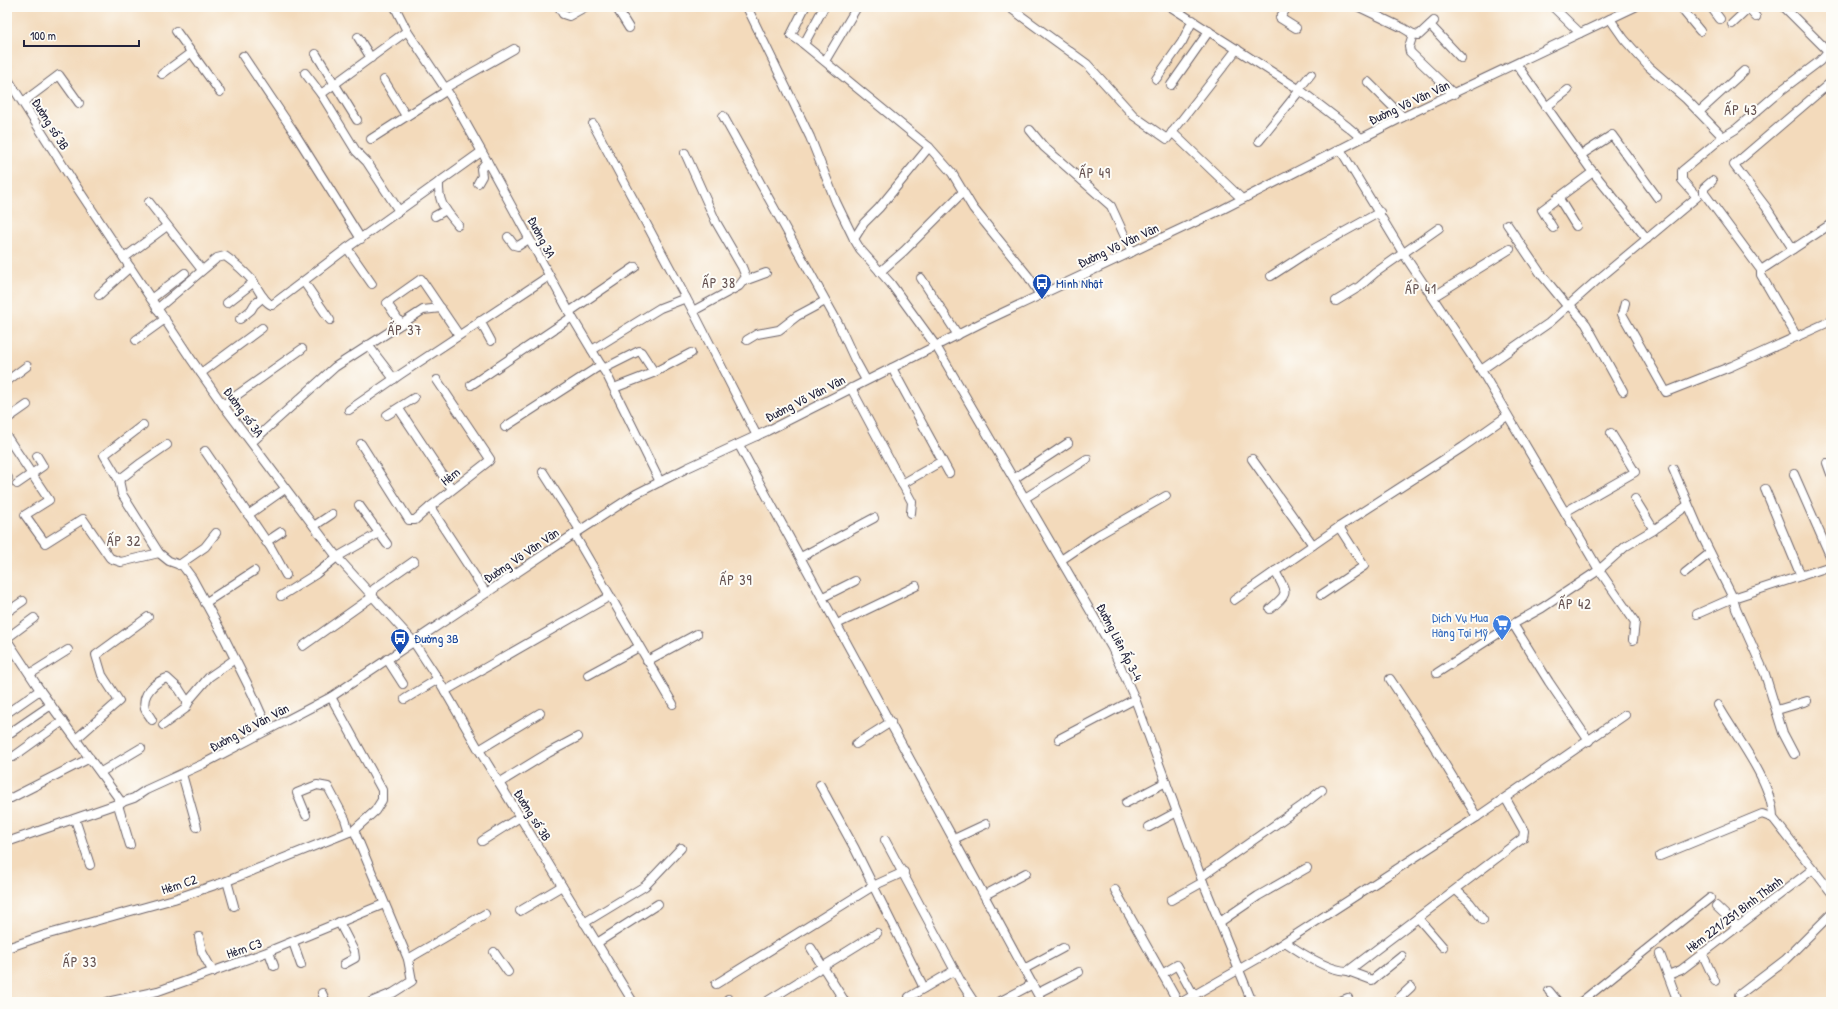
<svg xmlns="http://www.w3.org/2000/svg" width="1838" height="1009" font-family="'Patrick Hand',sans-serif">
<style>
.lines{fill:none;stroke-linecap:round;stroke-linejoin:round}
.minor-casing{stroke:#6b6268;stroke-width:10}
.minor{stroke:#fff;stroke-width:8}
.labels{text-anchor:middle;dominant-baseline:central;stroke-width:4;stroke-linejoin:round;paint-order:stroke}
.street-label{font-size:13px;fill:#22223b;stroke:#fdfcf7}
.transit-label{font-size:13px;fill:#164399;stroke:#fdfcf7;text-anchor:start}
.shop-label{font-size:13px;fill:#366cbe;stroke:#fdfcf7;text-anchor:end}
.neighbourhood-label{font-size:14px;letter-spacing:1px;fill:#655251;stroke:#fdfcf7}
</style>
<rect width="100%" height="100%" fill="#fdfcf7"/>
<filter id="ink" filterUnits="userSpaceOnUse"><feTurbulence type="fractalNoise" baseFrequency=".025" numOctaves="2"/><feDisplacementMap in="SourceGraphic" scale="8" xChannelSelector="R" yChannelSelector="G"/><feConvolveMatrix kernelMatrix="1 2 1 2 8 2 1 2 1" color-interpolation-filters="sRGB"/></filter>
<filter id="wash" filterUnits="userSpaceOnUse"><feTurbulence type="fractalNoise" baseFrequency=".012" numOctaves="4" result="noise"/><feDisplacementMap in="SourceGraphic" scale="16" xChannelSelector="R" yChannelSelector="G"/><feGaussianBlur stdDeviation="0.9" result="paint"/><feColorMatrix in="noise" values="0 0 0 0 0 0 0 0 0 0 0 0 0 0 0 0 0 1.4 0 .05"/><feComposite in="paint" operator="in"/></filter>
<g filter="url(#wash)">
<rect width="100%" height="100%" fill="#f3dabb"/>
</g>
<g filter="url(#ink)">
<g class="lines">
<defs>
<g id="minor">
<path d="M 395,7 L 407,31 L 451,97 L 487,161 L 572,317 L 608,377 L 660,482"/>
<path d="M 559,7 L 563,14 L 569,16 L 585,7"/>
<path d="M 616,7 L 629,28"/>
<path d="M 747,7 L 810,137 L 836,202 L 854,239 L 860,249 L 891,284 L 936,346 L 1112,648 L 1135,699 L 1201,877 L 1252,1002"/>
<path d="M 805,7 L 791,35 L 801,42 L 929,147 L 952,173 L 973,208 L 1028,276 L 1040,295"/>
<path d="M 1009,7 L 1087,64 L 1134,116 L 1167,139 L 1237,49"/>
<path d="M 1171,7 L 1300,90 L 1348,127 L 1361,138"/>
<path d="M 1287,7 L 1280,18 L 1296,28"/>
<path d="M 1359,7 L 1403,28 L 1413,34 L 1409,47 L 1410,52 L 1454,94"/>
<path d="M 1553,7 L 1580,33"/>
<path d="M 1680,7 L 1700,31"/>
<path d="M 1711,7 L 1720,19"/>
<path d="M 1747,7 L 1756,17"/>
<path d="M 1784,7 L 1831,54"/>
<path d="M 1830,7 L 1831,8"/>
<path d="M 1610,19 L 1624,39 L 1649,67 L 1686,99 L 1723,137"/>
<path d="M 1732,24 L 1748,9"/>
<path d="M 1430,25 L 1461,58"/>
<path d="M 176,31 L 220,92"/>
<path d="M 1413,34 L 1419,35 L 1434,21"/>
<path d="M 358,37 L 371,58"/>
<path d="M 804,44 L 824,7"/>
<path d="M 316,54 L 357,120"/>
<path d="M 243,56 L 294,132 L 361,239"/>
<path d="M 825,61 L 857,7"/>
<path d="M 1517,65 L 1589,167 L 1647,239"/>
<path d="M 305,73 L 321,94 L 356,151 L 367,162 L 399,211"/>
<path d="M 162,74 L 192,52"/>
<path d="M 7,78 L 74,183 L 191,359 L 223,405 L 337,557 L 413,641 L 438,679 L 479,750 L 633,1002"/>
<path d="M 1156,79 L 1182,42 L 1193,20"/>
<path d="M 384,80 L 406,116"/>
<path d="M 1368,82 L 1403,117"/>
<path d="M 1171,85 L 1209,31"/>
<path d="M 445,88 L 514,49"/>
<path d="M 1299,89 L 1311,74"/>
<path d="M 321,94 L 407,31"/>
<path d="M 23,102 L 59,75 L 79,103"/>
<path d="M 1546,107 L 1568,90"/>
<path d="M 1699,112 L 1744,71"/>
<path d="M 723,116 L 838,323 L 855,360 L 866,380"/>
<path d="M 593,124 L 693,311 L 757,436"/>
<path d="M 1030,130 L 1044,147 L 1111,206 L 1132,252"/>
<path d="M 1172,132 L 1242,199"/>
<path d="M 371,139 L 446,91"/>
<path d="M 1259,141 L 1300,90"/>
<path d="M 1340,149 L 1403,253 L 1481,370 L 1599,570 L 1635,622 L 1633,640"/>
<path d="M 685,153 L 716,222 L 742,267 L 746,277 L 739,286 L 693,311"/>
<path d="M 1581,155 L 1612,135 L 1657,197"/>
<path d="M 1712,181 L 1704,188 L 1704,193 L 1761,270"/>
<path d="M 439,182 C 438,204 445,209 458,225"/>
<path d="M 478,183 L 482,176 L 481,169 L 487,161"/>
<path d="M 1558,197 L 1576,226"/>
<path d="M 149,202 L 202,270"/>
<path d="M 435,216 L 446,210"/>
<path d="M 1507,224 L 1541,274 L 1568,307"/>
<path d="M 1553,228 L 1542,210 L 1593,172"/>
<path d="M 508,237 L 514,245 L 518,246 L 529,239"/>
<path d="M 854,239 L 864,223 L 879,208 L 929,147"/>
<path d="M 347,248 L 372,284"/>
<path d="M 1793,249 L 1766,207 L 1734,165 L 1831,82"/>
<path d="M 124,258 L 167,226"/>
<path d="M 880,272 L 904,251 L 963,192"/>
<path d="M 1271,276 L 1308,252 L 1380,212"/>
<path d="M 921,278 L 958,335"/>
<path d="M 744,281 L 766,273"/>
<path d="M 304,282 L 330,320"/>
<path d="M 99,295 L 130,267"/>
<path d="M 1433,297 L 1510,249"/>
<path d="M 151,299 L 185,273"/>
<path d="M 1336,301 L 1359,287 L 1375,273 L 1439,228"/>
<path d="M 227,303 L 254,282"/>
<path d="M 1625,303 L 1622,314 L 1666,392 L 1732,366 L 1831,321"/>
<path d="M 1570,305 L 1586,324 L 1623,391"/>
<path d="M 157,309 L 217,258 L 225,256 C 235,263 243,270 251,279 C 258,287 262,301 272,305 L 347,248 L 481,152"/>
<path d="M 569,312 L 635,267"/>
<path d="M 240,319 L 251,310 L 254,305 L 263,297"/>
<path d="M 480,321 L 491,341"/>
<path d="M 401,324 L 387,303 L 421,279 L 459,335"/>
<path d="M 1797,337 L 1761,275 L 1761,270 L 1831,224"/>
<path d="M 136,340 L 165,319"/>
<path d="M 747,340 L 757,334 L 779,330 L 797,316 L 825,301"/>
<path d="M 368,345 L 394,379"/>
<path d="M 592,350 L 660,308 L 686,298"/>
<path d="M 892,368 L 949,473"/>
<path d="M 603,369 L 639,351 L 641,352 L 654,372"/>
<path d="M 1481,370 L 1549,323 L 1595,282 L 1697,197 L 1682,180 L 1682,171 L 1723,137 L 1736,129 L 1779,92 L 1820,61 L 1828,51"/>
<path d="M 201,373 L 262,328"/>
<path d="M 437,380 L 490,459 L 489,461 L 430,507 L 486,593"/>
<path d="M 7,381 L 27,366"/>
<path d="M 471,385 L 572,317"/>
<path d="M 614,388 L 653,373 L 691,353"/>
<path d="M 851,388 L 912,502 L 911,513"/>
<path d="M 223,405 L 302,349"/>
<path d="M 399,409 L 452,489"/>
<path d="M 349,410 L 401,374 L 549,276"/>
<path d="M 387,415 L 414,398"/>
<path d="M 7,419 L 27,405"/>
<path d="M 505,427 L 601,365"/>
<path d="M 7,437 L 49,500 L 25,515 L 45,543 L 83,519 L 110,558 L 115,560 L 121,562 L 159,553 L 169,561 L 183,566 L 192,578 L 222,633 L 252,693 L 268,729"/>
<path d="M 252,442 L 335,367 L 423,310 L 441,308"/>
<path d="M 361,444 L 409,520 L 415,520 L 430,507"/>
<path d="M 739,445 L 1042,1002"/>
<path d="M 205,451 L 271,548 L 286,575"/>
<path d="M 1252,459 L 1313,545"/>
<path d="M 1827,463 L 1831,474"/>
<path d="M 1673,469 L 1702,536 L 1733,598 L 1736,609 L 1765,674 L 1783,733 L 1794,754"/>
<path d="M 543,472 L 580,530"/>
<path d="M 1794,474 L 1831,558"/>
<path d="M 7,477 L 8,478"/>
<path d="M 1015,478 L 1068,443"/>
<path d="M 119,480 L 104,455 L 143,425"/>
<path d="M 17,484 L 43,466 L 37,456"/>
<path d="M 902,484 L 942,461"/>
<path d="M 1765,489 L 1801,576"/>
<path d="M 1025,498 L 1087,459"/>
<path d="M 1635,499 L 1654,530"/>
<path d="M 359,505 L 387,544"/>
<path d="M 1565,512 L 1635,472 L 1611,433"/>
<path d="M 248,515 L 285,489"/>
<path d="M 314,526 L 332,514"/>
<path d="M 574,534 L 673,704"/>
<path d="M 266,542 L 281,532"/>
<path d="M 159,553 L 122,494 L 119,480 L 141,463 L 167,445"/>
<path d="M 801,557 L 874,518"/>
<path d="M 1061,560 L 1098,535 L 1166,496"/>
<path d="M 179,565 L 205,547 L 216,533"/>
<path d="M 1685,573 L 1710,553"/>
<path d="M 1321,595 L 1364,566 L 1339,527"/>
<path d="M 281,596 L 316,574 L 337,557 L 379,533"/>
<path d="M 823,597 L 855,581"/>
<path d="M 1234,600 L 1339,527 L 1463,447 L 1507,416"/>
<path d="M 205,603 L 254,571"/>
<path d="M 1270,609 C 1290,592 1287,594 1275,571"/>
<path d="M 7,612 L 23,601"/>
<path d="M 1697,614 L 1733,598 L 1831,566"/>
<path d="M 837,624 L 916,586"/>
<path d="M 7,638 L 34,618"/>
<path d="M 7,640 L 40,690 L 122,803"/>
<path d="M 303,646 L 372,597 L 374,589 L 414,561"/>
<path d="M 387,659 L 403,684"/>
<path d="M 647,661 L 697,634"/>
<path d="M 1437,673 L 1513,624"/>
<path d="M 30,674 L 68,650"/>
<path d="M 588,675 L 639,647"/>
<path d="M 1390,679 L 1427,735 L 1477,817"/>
<path d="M 445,691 L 610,596"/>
<path d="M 405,699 L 438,679"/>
<path d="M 1718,705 C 1735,736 1773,782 1773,818"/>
<path d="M 1777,710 L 1807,701"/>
<path d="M 7,713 L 40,690"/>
<path d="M 152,720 C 150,716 146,712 145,709 C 141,694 155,682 167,678 L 179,689 L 188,703"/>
<path d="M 163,725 L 185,709 L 191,698 L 209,677 L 235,659"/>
<path d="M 7,735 L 51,705"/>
<path d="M 76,739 L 119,701 L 102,675 L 96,655 L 148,617"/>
<path d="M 1059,739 L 1135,699"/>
<path d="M 1589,741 L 1549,682 L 1513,624 L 1542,608 L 1599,570 L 1626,546 L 1658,527 L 1688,505"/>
<path d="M 856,744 L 891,722"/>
<path d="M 479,750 L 540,713"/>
<path d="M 13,757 L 63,721"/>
<path d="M 101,772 L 141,748"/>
<path d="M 182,774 L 197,827"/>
<path d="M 499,783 L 548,753 L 578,737"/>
<path d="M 820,785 L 855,849 L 924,988"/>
<path d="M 11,798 L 90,758"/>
<path d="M 1126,803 L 1166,782"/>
<path d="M 118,805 L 130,845"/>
<path d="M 306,815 L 297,793 L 317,785 L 328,787 L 345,819 L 349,832"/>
<path d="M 1773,818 L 1831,892"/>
<path d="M 75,819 L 90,865"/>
<path d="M 1149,827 L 1177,812"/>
<path d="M 354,830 L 408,959 L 412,981 L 393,993 L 371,1002"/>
<path d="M 954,839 L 986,824"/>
<path d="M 885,840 L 961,982 L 974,1002"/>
<path d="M 482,841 L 520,817"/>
<path d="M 7,842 L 134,798 L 146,790 L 203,764 L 331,697 L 570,537 L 636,494 L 687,468 L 767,431 L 985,321 L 1223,209 L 1403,117 L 1635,7"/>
<path d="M 1660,856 L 1762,814 L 1773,818"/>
<path d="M 1201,877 L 1303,805 L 1322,790"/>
<path d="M 227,881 L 234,906"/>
<path d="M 1115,890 L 1178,1002"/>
<path d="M 1456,890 L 1470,903 L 1483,920"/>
<path d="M 985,895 L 1026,873"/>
<path d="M 1171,900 L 1203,882"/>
<path d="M 1716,906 L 1737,926"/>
<path d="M 520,911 L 562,886"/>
<path d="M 1418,918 L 1443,947"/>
<path d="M 339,922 L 354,951 L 355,958 L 344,964"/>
<path d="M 1220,922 L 1258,896 L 1307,868"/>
<path d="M 584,923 L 645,886 L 681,848"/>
<path d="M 199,937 L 202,952 L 213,972"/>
<path d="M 293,942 L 301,965"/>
<path d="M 1285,942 C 1301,953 1328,971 1348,971 L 1523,838 L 1524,831 L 1506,799"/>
<path d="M 597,943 L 658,904"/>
<path d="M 7,948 L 45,935 L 174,899 L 227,881 L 354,830 L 375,811 L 382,800 L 382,790 L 331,697"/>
<path d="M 811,948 L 845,1002"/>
<path d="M 269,952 L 274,966"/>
<path d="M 494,952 L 508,972"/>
<path d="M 1702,953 L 1715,981"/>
<path d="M 1660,954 L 1678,1002"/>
<path d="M 408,959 L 485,914"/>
<path d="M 1024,969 L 1063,948"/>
<path d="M 1348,971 L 1372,980 L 1402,956"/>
<path d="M 1162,974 L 1177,965 L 1194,996"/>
<path d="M 1668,975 L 1681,970 L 1813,869"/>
<path d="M 716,984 L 873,886 L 904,872"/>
<path d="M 1549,991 L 1558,1002"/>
<path d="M 322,993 L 326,1002"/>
<path d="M 1038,993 L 1079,972"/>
<path d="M 1739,995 L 1785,960 L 1831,914"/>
<path d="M 728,999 L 730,1002"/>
<path d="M 107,1002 L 158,991 L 267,952 L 384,904"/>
<path d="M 766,1002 L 877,933"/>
<path d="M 910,1002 L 909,997 L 955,970"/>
<path d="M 999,1002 L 1033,984"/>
<path d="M 1182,1002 L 1266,954 L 1477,817 L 1625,715"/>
<path d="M 1338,1002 L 1348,998"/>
<path d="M 1395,1002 L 1411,987"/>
<path d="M 1581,1002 L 1710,898"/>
</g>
</defs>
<!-- minor casing -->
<use href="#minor" class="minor-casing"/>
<!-- minor -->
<use href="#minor" class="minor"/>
</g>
</g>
<!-- icons -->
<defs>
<symbol id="bus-pin" viewBox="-11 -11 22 30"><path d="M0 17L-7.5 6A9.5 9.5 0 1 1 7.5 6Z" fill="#1a4fb4" stroke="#fdfcf7"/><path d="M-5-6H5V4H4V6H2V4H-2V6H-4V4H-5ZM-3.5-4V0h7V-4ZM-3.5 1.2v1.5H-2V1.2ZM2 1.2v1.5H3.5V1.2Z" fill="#fff"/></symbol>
<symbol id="supermarket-pin" viewBox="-11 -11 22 30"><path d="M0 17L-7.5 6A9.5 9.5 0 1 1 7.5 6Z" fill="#3f7fe0" stroke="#fdfcf7"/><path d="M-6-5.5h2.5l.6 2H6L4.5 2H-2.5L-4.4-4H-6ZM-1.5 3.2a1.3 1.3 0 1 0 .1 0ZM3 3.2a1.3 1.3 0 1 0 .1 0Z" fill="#fff"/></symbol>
</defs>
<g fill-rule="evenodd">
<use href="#bus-pin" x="1031" y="272" width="22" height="30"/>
<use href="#supermarket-pin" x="1491" y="613" width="22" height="30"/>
<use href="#bus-pin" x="389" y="627" width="22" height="30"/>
</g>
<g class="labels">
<!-- street labels -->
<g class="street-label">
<text transform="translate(1409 102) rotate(-25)">Đường Võ Văn Vân</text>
<text transform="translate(51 124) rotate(58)">Đường số 3B</text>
<text transform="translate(542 237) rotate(62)">Đường 3A</text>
<text transform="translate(1118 245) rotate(-25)">Đường Võ Văn Vân</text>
<text transform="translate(805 398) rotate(-27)">Đường Võ Văn Vân</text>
<text transform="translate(244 412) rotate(54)">Đường số 3A</text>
<text transform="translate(450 476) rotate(-38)">Hẻm</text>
<text transform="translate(521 555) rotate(-34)">Đường Võ Văn Vân</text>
<text transform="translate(1120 642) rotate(63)">Đường Liên Ấp 3-4</text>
<text transform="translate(249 727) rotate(-28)">Đường Võ Văn Vân</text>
<text transform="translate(533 815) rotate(58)">Đường số 3B</text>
<text transform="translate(179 884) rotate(-18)">Hẻm C2</text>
<text transform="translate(1734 914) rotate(-37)">Hẻm 221/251 Bình Thành</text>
<text transform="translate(244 948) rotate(-19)">Hẻm C3</text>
</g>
<!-- transit labels -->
<g class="transit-label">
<text x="1056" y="283">Minh Nhật</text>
<text x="414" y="638">Đường 3B</text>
</g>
<!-- shop labels -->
<g class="shop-label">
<text x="1488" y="617">Dịch Vụ Mua<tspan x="1488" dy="15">Hàng Tại Mỹ</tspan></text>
</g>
<!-- neighbourhood labels -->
<g class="neighbourhood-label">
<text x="1741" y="109">ẤP 43</text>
<text x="1095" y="172">ẤP 49</text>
<text x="719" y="282">ẤP 38</text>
<text x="1421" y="288">ẤP 41</text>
<text x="405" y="329">ẤP 37</text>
<text x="124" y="540">ẤP 32</text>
<text x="736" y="579">ẤP 39</text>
<text x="1575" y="603">ẤP 42</text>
<text x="80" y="961">ẤP 33</text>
</g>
</g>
<!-- margin -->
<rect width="1838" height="1009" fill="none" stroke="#fdfcf7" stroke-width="24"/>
<!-- scale -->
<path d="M24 40v6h115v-6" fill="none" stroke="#22223b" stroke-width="2"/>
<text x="30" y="40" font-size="12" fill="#22223b" stroke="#fdfcf7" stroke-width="3" paint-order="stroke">100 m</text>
</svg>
